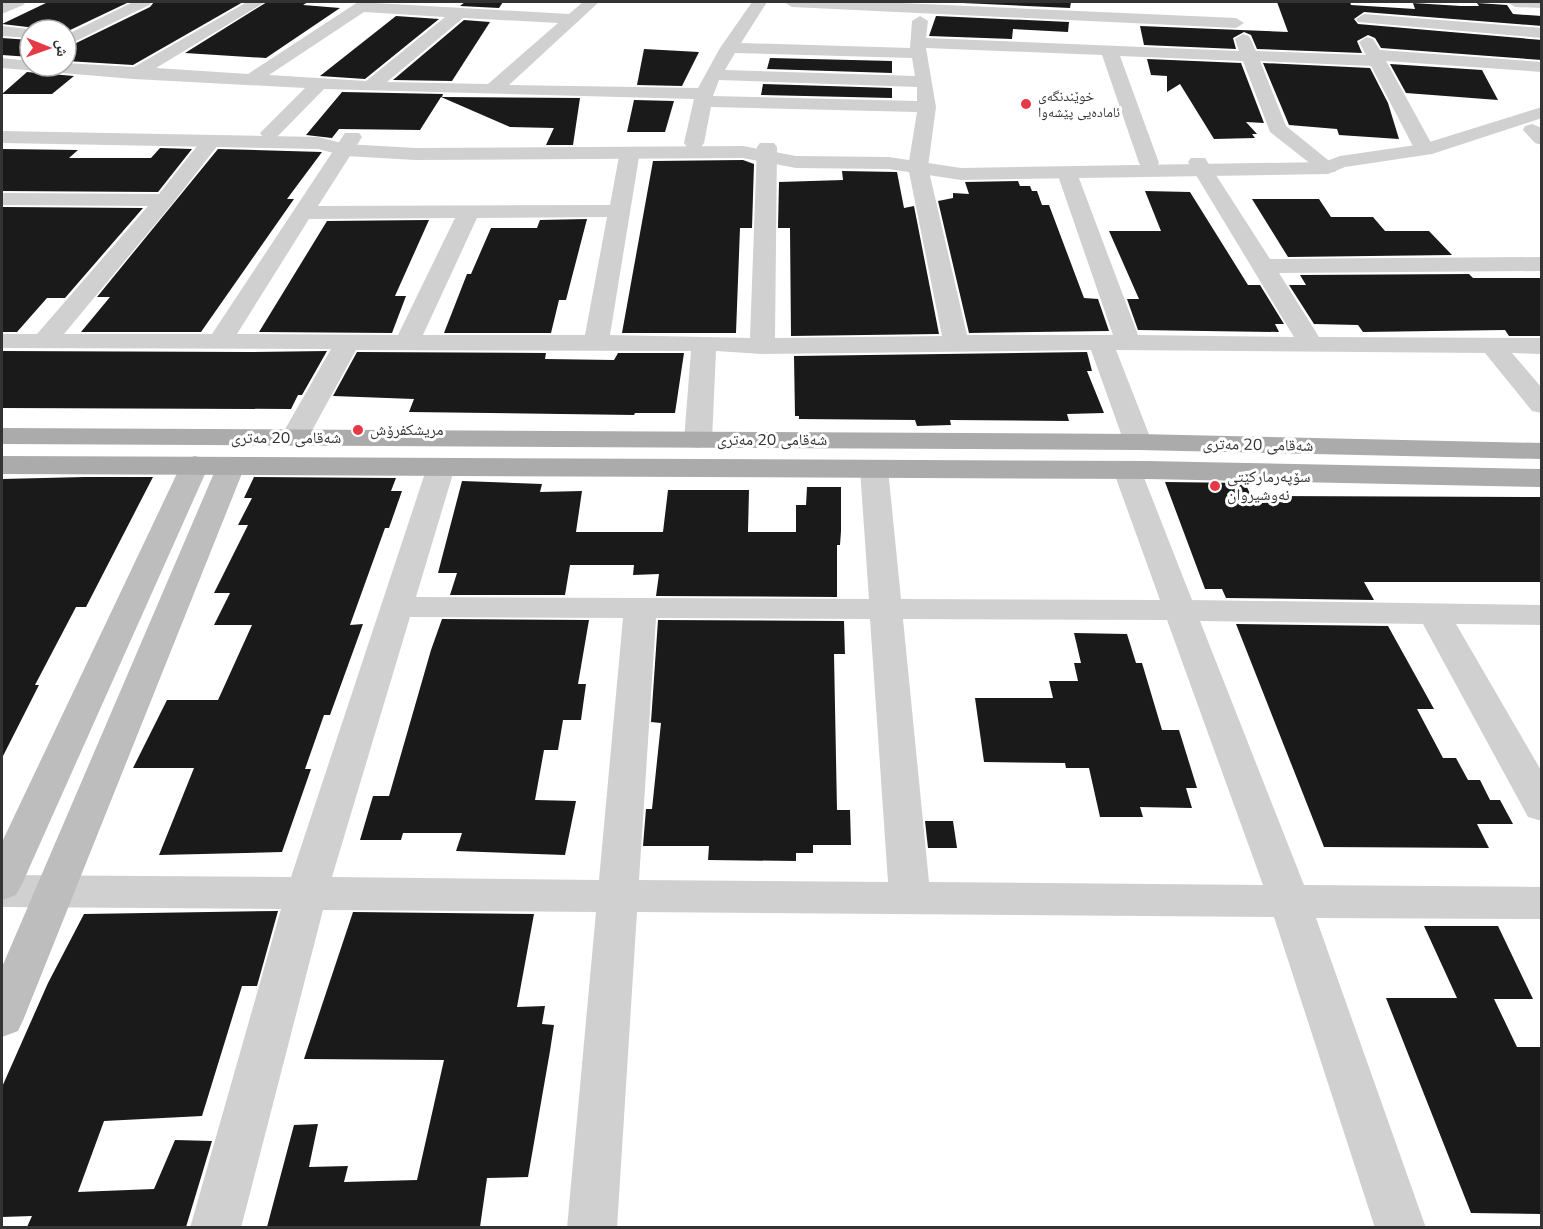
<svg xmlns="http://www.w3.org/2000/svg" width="1543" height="1229" font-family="'Nunito Sans','Noto Naskh Arabic',sans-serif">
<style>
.building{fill:#1a1a1a}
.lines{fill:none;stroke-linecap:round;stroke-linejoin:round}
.minor{fill:#d0d0d0;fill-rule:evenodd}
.tertiary{fill:#d0d0d0;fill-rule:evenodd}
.secondary{fill:#bdbdbd;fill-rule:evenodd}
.primary{fill:#ababab;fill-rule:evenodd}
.poi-dot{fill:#e63946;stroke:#fff;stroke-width:2}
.labels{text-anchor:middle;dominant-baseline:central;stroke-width:6;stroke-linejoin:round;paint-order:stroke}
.far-poi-label{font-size:14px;fill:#333;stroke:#fff;text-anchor:start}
.poi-label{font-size:16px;fill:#333;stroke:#fff;text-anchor:start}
.street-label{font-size:16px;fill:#333;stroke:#fff}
</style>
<rect width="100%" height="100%" fill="#fff"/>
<!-- building -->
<g class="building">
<path d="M 48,2 L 129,2 L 66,32 L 66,30 L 38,30 L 36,28 L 2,24 Z"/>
<path d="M 154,2 L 243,2 L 133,65 L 66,61 L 66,48 L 150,7 Z"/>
<path d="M 267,2 L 308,2 L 303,5 L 340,8 L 266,58 L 185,53 Z"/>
<path d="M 465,2 L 503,2 L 499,8 L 460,6 Z"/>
<path d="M 940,2 L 1071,2 L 1070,8 Z"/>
<path d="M 1277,2 L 1350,2 L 1351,5 L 1415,9 L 1413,3 L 1461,6 L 1479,6 L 1477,3 L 1507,5 L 1513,14 L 1542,16 L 1542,26 L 1364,12 L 1354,19 L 1358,24 L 1542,40 L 1542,60 L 1381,48 L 1375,38 L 1368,35 L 1357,41 L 1362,53 L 1257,49 L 1251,35 L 1244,32 L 1233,38 L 1236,49 L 1144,45 L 1140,26 L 1288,32 Z"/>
<path d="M 396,16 L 439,19 L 365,79 L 320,76 Z"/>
<path d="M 936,16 L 1069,22 L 1068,32 L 1013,29 L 1012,39 L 929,36 Z"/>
<path d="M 464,20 L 490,22 L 452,81 L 393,80 Z"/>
<path d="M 2,38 L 30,40 L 30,57 L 2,55 Z"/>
<path d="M 644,49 L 699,52 L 682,86 L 637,85 Z"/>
<path d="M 770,58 L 892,61 L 892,73 L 767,69 Z"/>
<path d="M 1147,59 L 1241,63 L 1264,123 L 1246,122 L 1257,134 L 1252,134 L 1255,138 L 1214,139 L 1180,84 L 1167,92 L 1167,76 L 1151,75 Z"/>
<path d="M 1263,63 L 1370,68 L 1388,103 L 1399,139 L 1339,135 L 1337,129 L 1289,125 Z"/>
<path d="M 1390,64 L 1482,70 L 1498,100 L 1406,93 Z"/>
<path d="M 27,72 L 74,76 L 52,94 L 2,94 Z"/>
<path d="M 763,84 L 892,88 L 892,98 L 761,95 Z"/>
<path d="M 342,92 L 443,94 L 442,97 L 580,98 L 573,145 L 546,145 L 558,119 L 554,128 L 510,127 L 441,97 L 420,130 L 339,129 L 332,138 L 306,135 Z"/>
<path d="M 634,100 L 674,101 L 665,132 L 627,132 Z"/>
<path d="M 160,148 L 192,149 L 158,192 L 2,191 L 2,149 L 78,150 L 69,158 L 151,158 Z"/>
<path d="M 218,149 L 322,152 L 287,199 L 294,199 L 201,332 L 81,332 L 110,297 L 97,297 Z"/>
<path d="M 743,160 L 754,164 L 752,228 L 740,228 L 736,333 L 622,333 L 653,161 Z"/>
<path d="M 842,171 L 897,172 L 904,208 L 914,206 L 939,334 L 791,336 L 790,228 L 778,228 L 779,182 L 843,180 Z"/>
<path d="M 1018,181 L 1020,186 L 1030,186 L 1032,191 L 1037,191 L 1042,205 L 1049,205 L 1084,298 L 1098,299 L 1109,331 L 969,333 L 938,201 L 953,198 L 953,193 L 969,194 L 965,182 Z"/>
<path d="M 1145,191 L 1190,192 L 1248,285 L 1260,285 L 1284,324 L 1275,324 L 1279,332 L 1138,330 L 1127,299 L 1139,299 L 1109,231 L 1161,231 Z"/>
<path d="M 1252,199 L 1319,199 L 1331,217 L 1373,217 L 1385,231 L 1429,231 L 1452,255 L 1288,257 Z"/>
<path d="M 2,207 L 143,208 L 65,298 L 47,298 L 17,332 L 2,332 Z"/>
<path d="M 587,219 L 566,300 L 559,300 L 551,333 L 444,333 L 467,274 L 471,274 L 491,228 L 537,228 L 540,220 Z"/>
<path d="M 429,220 L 395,296 L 406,296 L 392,333 L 259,332 L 327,221 Z"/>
<path d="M 1469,274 L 1473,278 L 1542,278 L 1542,336 L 1509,336 L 1505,330 L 1363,332 L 1358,325 L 1314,324 L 1289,285 L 1306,285 L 1300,275 Z"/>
<path d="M 2,351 L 247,352 L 327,351 L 302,395 L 298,395 L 291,409 L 2,408 Z"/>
<path d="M 357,352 L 546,353 L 545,359 L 614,360 L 618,353 L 684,353 L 675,413 L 635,413 L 634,415 L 409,412 L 414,399 L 333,396 Z"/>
<path d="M 1087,352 L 1092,371 L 1087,371 L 1104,413 L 1067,414 L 1069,421 L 950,420 L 951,425 L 917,426 L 915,420 L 799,419 L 799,416 L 795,416 L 794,356 Z"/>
<path d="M 85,477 L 153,477 L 86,607 L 76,607 L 35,685 L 39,685 L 2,758 L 2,479 Z"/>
<path d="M 254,477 L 396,478 L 391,491 L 402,491 L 389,528 L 385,528 L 350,625 L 363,624 L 330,715 L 324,715 L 305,769 L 311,769 L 282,852 L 159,855 L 194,768 L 133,768 L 167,700 L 218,700 L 252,625 L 214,625 L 230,593 L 214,593 L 248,525 L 238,525 L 252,498 L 244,498 Z"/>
<path d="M 462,481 L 542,484 L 540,492 L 582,491 L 576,532 L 663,532 L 668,490 L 749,490 L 748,532 L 796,532 L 796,505 L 806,505 L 807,487 L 841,487 L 841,531 L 840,545 L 837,545 L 837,597 L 656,596 L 659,574 L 633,575 L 634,565 L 570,565 L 565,595 L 450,595 L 457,573 L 438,573 Z"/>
<path d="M 1165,482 L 1245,483 L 1251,496 L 1542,497 L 1542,582 L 1364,582 L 1374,600 L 1226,598 L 1222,589 L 1205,589 Z"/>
<path d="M 442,619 L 589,620 L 578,684 L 586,684 L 581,720 L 563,720 L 558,750 L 544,750 L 535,800 L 576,801 L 565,855 L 456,851 L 462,833 L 403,833 L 401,840 L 360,840 L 373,796 L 389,796 L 431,650 Z"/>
<path d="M 658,620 L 844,621 L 845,654 L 834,654 L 837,810 L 850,810 L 851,845 L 813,845 L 813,853 L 796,853 L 796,861 L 708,860 L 709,846 L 643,846 L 646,809 L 652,809 L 661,723 L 651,722 Z"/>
<path d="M 1236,624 L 1388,626 L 1434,709 L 1417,709 L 1443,758 L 1456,758 L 1468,780 L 1480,780 L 1490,800 L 1500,800 L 1513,824 L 1477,824 L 1489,848 L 1324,847 Z"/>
<path d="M 1074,633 L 1127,634 L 1136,663 L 1142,663 L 1162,730 L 1179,730 L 1197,788 L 1186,788 L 1192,808 L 1140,807 L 1143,817 L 1100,817 L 1089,768 L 1066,768 L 1065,763 L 984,762 L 975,698 L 1053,698 L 1049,681 L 1078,681 L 1074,663 L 1081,663 Z"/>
<path d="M 925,821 L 953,821 L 957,848 L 928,848 Z"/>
<path d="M 278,911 L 257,986 L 242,986 L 202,1116 L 104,1121 L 78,1192 L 154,1189 L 175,1140 L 212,1141 L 186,1227 L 27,1227 L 32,1216 L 2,1217 L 2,1087 L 48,983 L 84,914 Z"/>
<path d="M 353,912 L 534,914 L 517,1007 L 545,1006 L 542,1024 L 554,1025 L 550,1051 L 528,1177 L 487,1178 L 480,1227 L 267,1227 L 294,1125 L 318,1124 L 309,1167 L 348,1166 L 344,1182 L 417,1180 L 444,1060 L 304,1059 Z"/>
<path d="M 1424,926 L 1498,926 L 1533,999 L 1494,999 L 1517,1047 L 1542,1047 L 1542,1214 L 1471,1213 L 1386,998 L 1457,998 Z"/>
</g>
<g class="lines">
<!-- minor -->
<g class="minor">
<path d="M 6,2 L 26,2 L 23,5 L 2,14 L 2,4 Z"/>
<path d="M 133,2 L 152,2 L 149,5 L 66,46 L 66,35 Z"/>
<path d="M 247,2 L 265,2 L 156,68 L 248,74 L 358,2 L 569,14 L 583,2 L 599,2 L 509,85 L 698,88 L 720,48 L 752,2 L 767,2 L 741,43 L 910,48 L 912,21 L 920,16 L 928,21 L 926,38 L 1239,51 L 1235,39 L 1243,34 L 1249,36 L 1256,51 L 1366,55 L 1359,42 L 1367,37 L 1373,39 L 1380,50 L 1542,62 L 1542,72 L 1386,61 L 1435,150 L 1432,154 L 1418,154 L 1415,150 L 1371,66 L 1260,61 L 1286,126 L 1338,168 L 1335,172 L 1321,172 L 1270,132 L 1243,61 L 1120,56 L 1159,163 L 1156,167 L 1142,167 L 1139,163 L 1102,55 L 926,48 L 936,107 L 928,167 L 967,335 L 1113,335 L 1057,173 L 1060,169 L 1074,169 L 1077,173 L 1138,335 L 1294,337 L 1188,162 L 1191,158 L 1205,158 L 1270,259 L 1542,257 L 1542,271 L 1279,273 L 1319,337 L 1542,338 L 1542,354 L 1512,353 L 1542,388 L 1542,413 L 1532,411 L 1485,353 L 1116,350 L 1152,442 L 1148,448 L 1138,450 L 1128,448 L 1124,442 L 1091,350 L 762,354 L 716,351 L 712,440 L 708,446 L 698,448 L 688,446 L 684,440 L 691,351 L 356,350 L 308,438 L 304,444 L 294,446 L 284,444 L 280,438 L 331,349 L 2,348 L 2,334 L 37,334 L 148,206 L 2,205 L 2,193 L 159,194 L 205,136 L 219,136 L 222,140 L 172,204 L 64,334 L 212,334 L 345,133 L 359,133 L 362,137 L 318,206 L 610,205 L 620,151 L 623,147 L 637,147 L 640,151 L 610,335 L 750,338 L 757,147 L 760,143 L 774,143 L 777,147 L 775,338 L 942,336 L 908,167 L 917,112 L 711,107 L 704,143 L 701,147 L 687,147 L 684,143 L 694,99 L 324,89 L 277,137 L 263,137 L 260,133 L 305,88 L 134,79 L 2,68 L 2,58 L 30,61 L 30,66 L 66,66 L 66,63 L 134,67 ZM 364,12 L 445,17 L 366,81 L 269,75 ZM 463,18 L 558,23 L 488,84 L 387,82 ZM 735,53 L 912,58 L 915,76 L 725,70 ZM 719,80 L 917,87 L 917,101 L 713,96 ZM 607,217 L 585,335 L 423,335 L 477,218 ZM 455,218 L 398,335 L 237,334 L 309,219 Z"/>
<path d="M 784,2 L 879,2 L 1236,18 L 1244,23 L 1236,28 L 792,7 Z"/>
<path d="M 1507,2 L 1542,2 L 1542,8 L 1515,7 Z"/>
<path d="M 1364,14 L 1542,28 L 1542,38 L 1358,22 L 1356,19 Z"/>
<path d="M 2,26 L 36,30 L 30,30 L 30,38 L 2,36 Z"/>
<path d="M 1532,124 L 1542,128 L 1542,145 L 1535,143 L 1523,130 L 1525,126 Z"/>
<path d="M 441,458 L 451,461 L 455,467 L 416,597 L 869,599 L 860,469 L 864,463 L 874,460 L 884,463 L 888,469 L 901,599 L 1160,600 L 1113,470 L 1117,464 L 1127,461 L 1137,464 L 1141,470 L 1192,600 L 1542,605 L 1542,625 L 1456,624 L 1542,772 L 1542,821 L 1528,817 L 1423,624 L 1200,621 L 1304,885 L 1542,887 L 1542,919 L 1316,918 L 1426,1228 L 1375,1228 L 1274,917 L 637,912 L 617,1228 L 567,1228 L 596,912 L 323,910 L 241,1228 L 190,1228 L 281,909 L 2,907 L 2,875 L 291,877 L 427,467 L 431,461 ZM 410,617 L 623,618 L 599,880 L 332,877 ZM 656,618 L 870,619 L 888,882 L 639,880 ZM 903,619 L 1167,620 L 1263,885 L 929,882 Z"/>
</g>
<!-- tertiary -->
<path class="tertiary" d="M 1542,107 L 1542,118 L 1432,154 L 1345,167 L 1328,174 L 961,180 L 889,169 L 796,168 L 743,158 L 416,160 L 345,156 L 318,149 L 2,143 L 2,131 L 318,137 L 345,144 L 416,148 L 743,146 L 796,156 L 889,157 L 961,168 L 1324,162 L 1340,156 L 1423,144 Z"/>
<!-- secondary -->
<g class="secondary">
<path d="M 195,456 L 205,459 L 209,465 L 22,884 L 16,895 L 2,900 L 2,842 L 181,465 L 185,459 Z"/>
<path d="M 231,457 L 241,460 L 245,466 L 24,1018 L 18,1031 L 2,1037 L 2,967 L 217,466 L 221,460 Z"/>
</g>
<!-- primary -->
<g class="primary">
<path d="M 2,428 L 1138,434 L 1542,443 L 1542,459 L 1138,450 L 2,444 Z"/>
<path d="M 2,456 L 1147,461 L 1542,469 L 1542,487 L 1147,479 L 2,474 Z"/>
</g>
</g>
<!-- markers -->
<g class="poi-dot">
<circle cx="1026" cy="104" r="6"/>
<circle cx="358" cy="430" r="6"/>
<circle cx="1215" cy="486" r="6"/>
</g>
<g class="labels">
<!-- far-poi labels -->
<g class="far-poi-label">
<text x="1038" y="96">خوێندنگەی<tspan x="1038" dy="16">ئامادەیی پێشەوا</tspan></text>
</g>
<!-- poi labels -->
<g class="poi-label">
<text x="370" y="430">مریشکفرۆش</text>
<text x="1227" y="477">سۆپەرمارکێتی<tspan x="1227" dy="18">نەوشیروان</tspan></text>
</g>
<!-- street labels -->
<g class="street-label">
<text x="286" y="438">شەقامی 20 مەتری</text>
<text x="772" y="440">شەقامی 20 مەتری</text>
<text transform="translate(1258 445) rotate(1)">شەقامی 20 مەتری</text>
</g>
</g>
<!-- border -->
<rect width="1543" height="1229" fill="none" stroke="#333333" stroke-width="6"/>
<!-- north arrow -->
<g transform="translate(48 48) rotate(91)"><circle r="28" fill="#ffffff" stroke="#adadad" stroke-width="1.5"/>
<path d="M0-4.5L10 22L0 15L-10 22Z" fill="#e63946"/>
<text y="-9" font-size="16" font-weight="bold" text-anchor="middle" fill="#333333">ش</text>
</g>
</svg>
